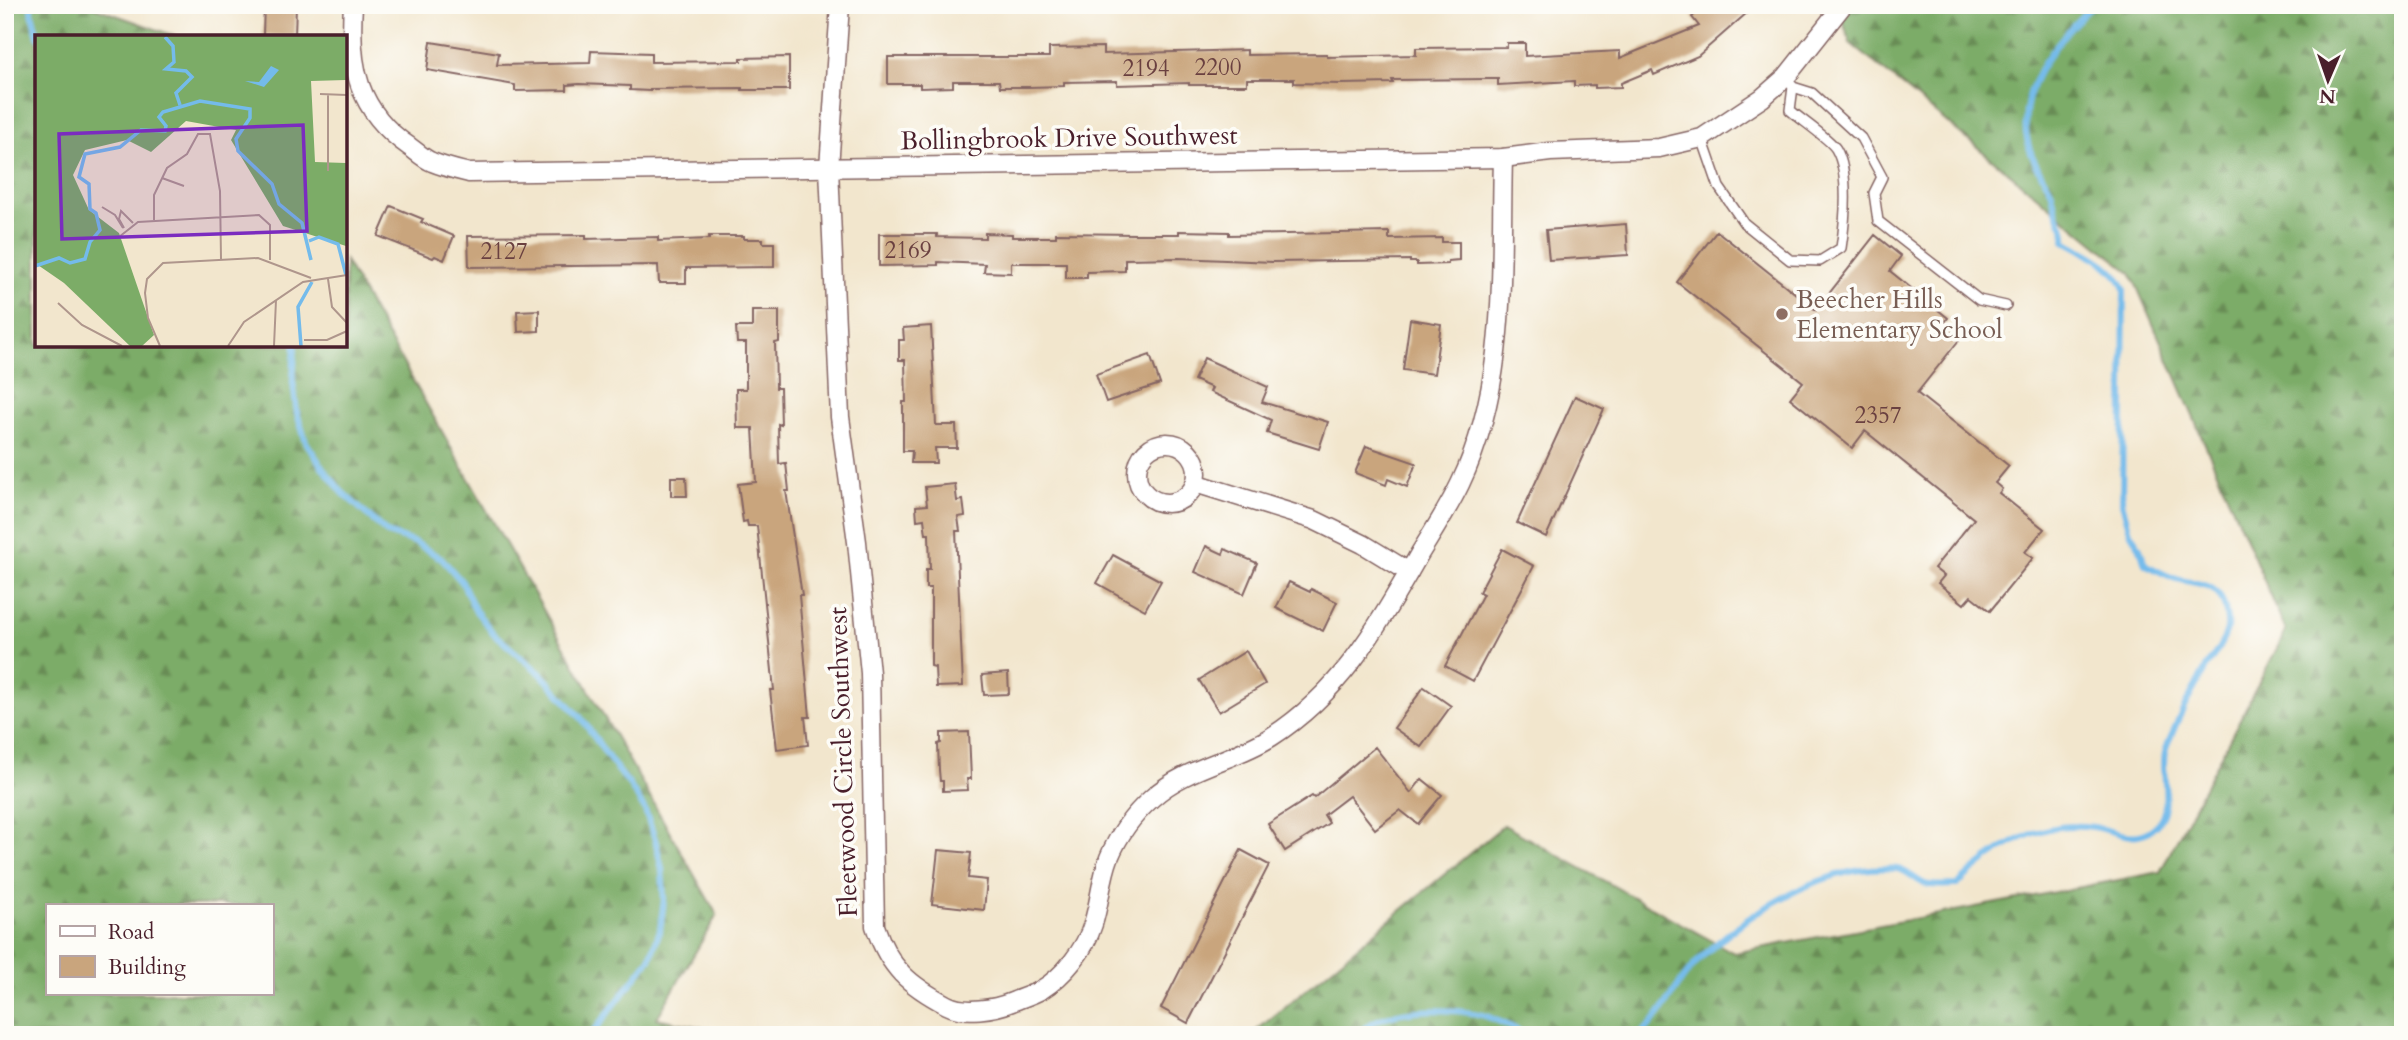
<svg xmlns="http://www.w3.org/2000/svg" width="2408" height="1040" font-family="Cardo,serif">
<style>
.forest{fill:url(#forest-firs);stroke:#636649;stroke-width:2;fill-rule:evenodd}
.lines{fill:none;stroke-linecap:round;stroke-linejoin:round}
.stream{stroke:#74bbeb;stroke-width:6}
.building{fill:#c9a57d}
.service-casing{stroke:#856564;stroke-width:12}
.minor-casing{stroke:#856564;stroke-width:21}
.service{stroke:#fff;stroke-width:9}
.minor{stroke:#fff;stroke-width:18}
.education-dot{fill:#8d6e63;stroke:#fdfcf7;stroke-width:2.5}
.labels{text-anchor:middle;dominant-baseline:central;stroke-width:7;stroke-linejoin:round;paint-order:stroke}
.number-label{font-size:23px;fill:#6a4040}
.street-label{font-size:26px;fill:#4a1f2b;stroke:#fdfcf7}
.education-label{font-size:26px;fill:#785e54;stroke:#fdfcf7;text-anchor:start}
.inset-river{fill:none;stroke:#74bbeb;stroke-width:3.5}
.inset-road{fill:none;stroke:#af968c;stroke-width:2}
.view{fill:#7b2cbf;fill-opacity:0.15;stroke:#7b2cbf;stroke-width:3.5}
.inset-edge{fill:none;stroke:#4a1f2b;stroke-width:3.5}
</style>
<defs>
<pattern id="forest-firs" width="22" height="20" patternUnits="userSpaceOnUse" patternTransform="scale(1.75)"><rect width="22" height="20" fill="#7cac67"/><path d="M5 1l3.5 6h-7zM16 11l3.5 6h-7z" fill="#688b55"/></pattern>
</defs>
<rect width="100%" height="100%" fill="#fdfcf7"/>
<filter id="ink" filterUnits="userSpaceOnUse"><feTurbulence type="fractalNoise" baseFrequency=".0143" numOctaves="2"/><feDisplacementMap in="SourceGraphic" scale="14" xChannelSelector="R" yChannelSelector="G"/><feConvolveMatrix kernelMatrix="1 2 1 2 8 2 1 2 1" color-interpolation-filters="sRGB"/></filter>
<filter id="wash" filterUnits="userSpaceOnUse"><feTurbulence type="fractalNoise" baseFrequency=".00686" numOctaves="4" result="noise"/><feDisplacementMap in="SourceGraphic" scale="28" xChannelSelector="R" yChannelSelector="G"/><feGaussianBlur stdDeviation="1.57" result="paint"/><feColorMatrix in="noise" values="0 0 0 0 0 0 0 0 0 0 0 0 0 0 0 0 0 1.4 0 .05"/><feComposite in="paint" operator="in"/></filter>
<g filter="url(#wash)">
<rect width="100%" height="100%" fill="#f2e6cd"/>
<!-- forest -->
<g class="forest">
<path d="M 5,5 L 88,5 L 178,37 L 37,37 L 37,345 L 345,345 L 345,261 L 717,915 L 657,1018 L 737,1035 L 5,1035 ZM 47,905 L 271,905 L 271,993 L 47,993 Z"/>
<path d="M 1838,5 L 2403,5 L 2403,1035 L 1251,1035 L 1504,825 L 1734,953 L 2160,872 L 2286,631 L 2131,273 L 1850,43 Z"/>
</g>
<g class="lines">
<!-- stream -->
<g class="stream">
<path d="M 30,5 L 38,37"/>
<path d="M 295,345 L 293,382 L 297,413 L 306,442 L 323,468 L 342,492 L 387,533 L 416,543 L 442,559 L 462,582 L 475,610 L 494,634 L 541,674 L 582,719 L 610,760 L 629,784 L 645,810 L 655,839 L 662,869 L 664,900 L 660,930 L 650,959 L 591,1035"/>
<path d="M 1358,1035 C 1379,1006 1451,1007 1482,1015 C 1497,1019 1513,1028 1527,1035"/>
<path d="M 1639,1035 C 1663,1017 1674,986 1695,964 C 1742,915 1826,862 1897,869 C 1907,870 1915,880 1925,884 C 1934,887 1947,885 1957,885 C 1992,850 2040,819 2093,827 C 2113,830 2130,842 2149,831 C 2177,815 2160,776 2165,752 C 2167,745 2170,738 2173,732 C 2182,708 2195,688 2207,666 C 2214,655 2225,641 2227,629 C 2228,623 2226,613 2225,608 C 2216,578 2196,586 2174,578 C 2164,575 2155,569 2145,564 L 2140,548 L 2130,532 L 2122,503 L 2124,289 C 2116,265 2086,253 2065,241 C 2066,230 2062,226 2058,216 C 2054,208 2054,198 2051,190 C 2047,182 2041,174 2037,166 C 2003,104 2050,46 2093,5"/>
</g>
</g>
<g id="blocks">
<!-- building -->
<g class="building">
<path d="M 264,5 L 296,5 L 295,36 L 263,35 Z"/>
<path d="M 1705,5 L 1756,5 L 1698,56 L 1654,75 L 1652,70 L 1621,83 L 1621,87 L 1595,88 L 1595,85 L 1574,86 L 1574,81 L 1498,85 L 1498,79 L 1489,79 L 1392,80 L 1393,83 L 1342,84 L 1294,83 L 1294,79 L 1247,79 L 1247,85 L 1189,85 L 1189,83 L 1117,85 L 1117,81 L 1064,82 L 1064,86 L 1028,87 L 1000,87 L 999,81 L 953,81 L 953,87 L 920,88 L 920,84 L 888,84 L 888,57 L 1049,57 L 1049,48 L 1103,47 L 1103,54 L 1247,50 L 1247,55 L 1327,54 L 1327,57 L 1416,55 L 1416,48 L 1507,47 L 1507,43 L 1525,43 L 1525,56 L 1620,51 L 1620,58 L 1699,26 L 1692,17 Z"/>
<path d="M 431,42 L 499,53 L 497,65 L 590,63 L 591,51 L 651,53 L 651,62 L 741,61 L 741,58 L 789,57 L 789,90 L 742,90 L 742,88 L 650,89 L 650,91 L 630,90 L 630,86 L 579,84 L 567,85 L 567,90 L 515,91 L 515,85 L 427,70 Z"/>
<path d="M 391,206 L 423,219 L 421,222 L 454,236 L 444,260 L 435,256 L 433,258 L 378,236 Z"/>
<path d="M 1626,224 L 1628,255 L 1549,260 L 1546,230 Z"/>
<path d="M 1179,231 L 1229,232 L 1229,235 L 1389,232 L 1389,239 L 1442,238 L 1442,242 L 1459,242 L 1459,260 L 1448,261 L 1448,264 L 1417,265 L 1417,262 L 1410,262 L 1410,260 L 1273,262 L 1178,258 L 1125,259 L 1125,271 L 1087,272 L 1087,278 L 1066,278 L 1066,263 L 1011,263 L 1011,273 L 984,272 L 985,264 L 938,262 L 938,265 L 879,266 L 879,234 L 937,234 L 937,237 L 985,238 L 985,233 L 1012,234 L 1012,237 L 1056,237 L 1056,233 L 1135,234 L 1179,234 Z"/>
<path d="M 1717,231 L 1816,310 L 1875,235 L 1901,256 L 1890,271 L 1948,318 L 1942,326 L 1959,340 L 1917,393 L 2009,466 L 1995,483 L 2002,489 L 1999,493 L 2044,529 L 2025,552 L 2033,558 L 1990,611 L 1971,596 L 1964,604 L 1938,583 L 1944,576 L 1934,568 L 1974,519 L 1865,431 L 1852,448 L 1790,398 L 1803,382 L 1677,282 Z"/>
<path d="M 586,235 L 586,239 L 658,237 L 658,241 L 709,239 L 709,236 L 744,236 L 744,239 L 763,239 L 763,243 L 774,243 L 774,267 L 686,268 L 686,283 L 659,283 L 658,265 L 469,267 L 468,236 Z"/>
<path d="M 539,310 L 539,331 L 518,332 L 517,311 Z"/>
<path d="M 752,311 L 779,311 L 779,342 L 775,343 L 776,388 L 780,388 L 781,425 L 778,424 L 779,464 L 786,463 L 789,491 L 786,491 L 802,595 L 799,595 L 810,717 L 805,717 L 808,745 L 777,749 L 770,690 L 774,690 L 757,526 L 748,526 L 747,521 L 743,522 L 738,484 L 756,482 L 753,428 L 737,428 L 736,389 L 746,389 L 746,343 L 737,343 L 736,327 L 752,327 Z"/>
<path d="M 1410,319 L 1441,324 L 1434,374 L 1403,370 Z"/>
<path d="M 931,326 L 936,425 L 956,425 L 957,448 L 935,448 L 936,463 L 911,463 L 912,451 L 903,451 L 903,402 L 906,402 L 905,360 L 899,360 L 899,340 L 904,340 L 903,328 Z"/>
<path d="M 1150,355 L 1160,384 L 1106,402 L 1096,374 Z"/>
<path d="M 1204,358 L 1268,387 L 1262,402 L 1328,422 L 1319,449 L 1267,433 L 1271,420 L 1210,392 L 1212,388 L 1194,380 Z"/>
<path d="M 1575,396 L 1604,409 L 1546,537 L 1517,523 Z"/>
<path d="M 1366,446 L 1416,463 L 1407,487 L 1388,479 L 1386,485 L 1355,473 Z"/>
<path d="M 671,477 L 686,477 L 687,496 L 671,496 Z"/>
<path d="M 955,484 L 957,501 L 963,500 L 965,516 L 958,517 L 960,531 L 956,531 L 963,686 L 936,687 L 935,667 L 931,666 L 931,588 L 926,588 L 926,569 L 930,569 L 929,534 L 926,534 L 924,519 L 917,520 L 916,506 L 927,505 L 925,487 Z"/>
<path d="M 1206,546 L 1223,554 L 1225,549 L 1257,563 L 1244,594 L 1195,572 Z"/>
<path d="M 1502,549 L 1534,566 L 1473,681 L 1445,666 L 1483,594 L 1479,592 Z"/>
<path d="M 1113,555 L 1161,581 L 1145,610 L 1097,583 Z"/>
<path d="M 1289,582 L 1310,592 L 1311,589 L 1337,602 L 1323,631 L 1276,608 Z"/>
<path d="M 1246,651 L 1265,684 L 1219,712 L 1199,680 Z"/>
<path d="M 1008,673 L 1009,694 L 984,695 L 982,675 Z"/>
<path d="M 1424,687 L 1451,706 L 1421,747 L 1394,728 Z"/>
<path d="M 969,732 L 971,779 L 967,779 L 968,790 L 943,791 L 943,781 L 940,781 L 939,770 L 938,744 L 941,743 L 941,733 Z"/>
<path d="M 1375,747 L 1411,793 L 1422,779 L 1442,795 L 1418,824 L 1400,810 L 1375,829 L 1349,796 L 1324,815 L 1329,823 L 1285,851 L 1268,824 L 1312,796 L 1314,798 Z"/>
<path d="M 938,850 L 971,853 L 968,878 L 987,880 L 984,910 L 932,904 Z"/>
<path d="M 1241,850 L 1269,865 L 1188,1023 L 1161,1008 Z"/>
</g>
</g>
</g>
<g filter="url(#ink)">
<use href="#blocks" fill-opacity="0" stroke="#856564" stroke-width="2"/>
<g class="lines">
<defs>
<g id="service">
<path d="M 1791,84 L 1793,87 L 1812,93 L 1861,138 L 1882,177 L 1874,193 L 1878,221 L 1979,300 L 2006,306"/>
<path d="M 1702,138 L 1719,187 L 1744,223 L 1790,260 L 1820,261 L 1841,248 C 1845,222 1850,173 1836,149 C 1830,139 1800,119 1790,110 L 1793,87"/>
</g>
<g id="minor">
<path d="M 353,5 C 349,66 357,111 410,147 C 417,152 424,159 432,162 C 444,167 457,170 469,173 L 1503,158 L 1550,152 L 1659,148 L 1702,138 L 1762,98 L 1786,77 L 1843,5"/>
<path d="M 840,5 L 829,168 L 840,417 L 857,542 L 870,673 L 875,926 C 889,968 909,985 947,1005 C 964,1014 995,1009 1012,1002 C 1021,998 1032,995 1041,990 C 1064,976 1085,950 1093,924 C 1100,902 1101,879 1109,858 C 1118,836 1134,814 1152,798 C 1186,767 1233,761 1271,737 C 1343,691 1379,624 1420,553 C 1434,530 1449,507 1460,484 C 1509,382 1500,268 1503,158"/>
<circle cx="1167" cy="473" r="30"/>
<path d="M 1195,483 L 1314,520 L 1363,544 L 1409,572"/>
</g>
</defs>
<!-- service casing -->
<use href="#service" class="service-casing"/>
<!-- minor casing -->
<use href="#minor" class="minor-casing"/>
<!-- service -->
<use href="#service" class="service"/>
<!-- minor -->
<use href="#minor" class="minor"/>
</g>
</g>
<!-- markers -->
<circle class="education-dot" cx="1782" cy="314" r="7"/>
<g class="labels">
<!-- number labels -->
<g class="number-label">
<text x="1218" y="67">2200</text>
<text x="1146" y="68">2194</text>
<text x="908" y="250">2169</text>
<text x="504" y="251">2127</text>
<text x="1878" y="415">2357</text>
</g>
<!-- street labels -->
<g class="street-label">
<text transform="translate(1069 138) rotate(-1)">Bollingbrook Drive Southwest</text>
<text transform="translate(843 762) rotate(-92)">Fleetwood Circle Southwest</text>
</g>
<!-- education labels -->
<g class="education-label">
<text x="1796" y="299">Beecher Hills<tspan x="1796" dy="30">Elementary School</tspan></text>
</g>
</g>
<!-- overview -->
<g transform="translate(35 35)">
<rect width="312" height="312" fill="#f2e6cd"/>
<path d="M 0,1 L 311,1 L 311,45 L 276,46 L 280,127 L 311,128 L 311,211 L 248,191 L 196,105 L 201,95 L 151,86 L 116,117 L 92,105 L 50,115 L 38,140 L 54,175 L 84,198 L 119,300 L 107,311 L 95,311 L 29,248 L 0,228 Z" fill="#7cac67"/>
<path d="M 236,31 L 244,35 L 229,52 L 210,46 L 224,47 Z" fill="#74bbeb"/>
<path class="inset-river" d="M 130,2 L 138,11 L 139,27 L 131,34 L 151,36 L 157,42 L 141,58 L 145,70M 274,206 L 284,202 L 303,209 L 311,240M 0,231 L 24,223 L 35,228 L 50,224 L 55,207 L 65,195 L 61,178 L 55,174 L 54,149 L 44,142 L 50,119 L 85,112 L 106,95 L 130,96 L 131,91 L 124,82 L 128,77 L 165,66 L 215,74 L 215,83 L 201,104 L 203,116 L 237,149 L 244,169 L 267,188 L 276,225M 266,311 L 263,272 L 277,247"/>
<path class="inset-road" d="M 285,59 L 312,60M 293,59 L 293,136M 127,143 L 149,151M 67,172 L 80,180 L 88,193M 119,185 L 119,160 L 132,133 L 152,119 L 163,99 L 175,99 L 185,156 L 186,224M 89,193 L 84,184 L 86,176 L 98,188M 84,202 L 103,187 L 224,180 L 235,190 L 235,225M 293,244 L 297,272 L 312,288M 23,268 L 47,290 L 87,311M 269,305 L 292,305 L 312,296M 125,311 L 113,283 L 110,258 L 112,244 L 128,228 L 223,223 L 276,243M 193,311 L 209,287 L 268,247 L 312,240M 239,311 L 241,265"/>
<path class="view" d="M 268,90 L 272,196 L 27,204 L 24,99 Z"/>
<rect width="312" height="312" class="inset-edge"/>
</g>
<!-- margin -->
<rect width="2408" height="1040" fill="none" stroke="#fdfcf7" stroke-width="28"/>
<!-- legend -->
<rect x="46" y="904" width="228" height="91" fill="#fdfcf7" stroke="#b5a4a5" stroke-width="2"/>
<rect x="60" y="926" width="35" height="10" fill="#ffffff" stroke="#b5a4a5" stroke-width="2"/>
<text x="108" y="939" font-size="21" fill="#4a1f2b">Road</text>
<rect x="60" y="956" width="35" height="21" fill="#c9a57d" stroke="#b5a4a5" stroke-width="2"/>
<text x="108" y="974" font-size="21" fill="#4a1f2b">Building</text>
<!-- north arrow -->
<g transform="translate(2328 80) rotate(182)" stroke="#fdfcf7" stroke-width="5" paint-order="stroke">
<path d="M0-5L12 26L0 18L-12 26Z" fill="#4a1f2b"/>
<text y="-10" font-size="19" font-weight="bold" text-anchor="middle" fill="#4a1f2b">N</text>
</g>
</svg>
